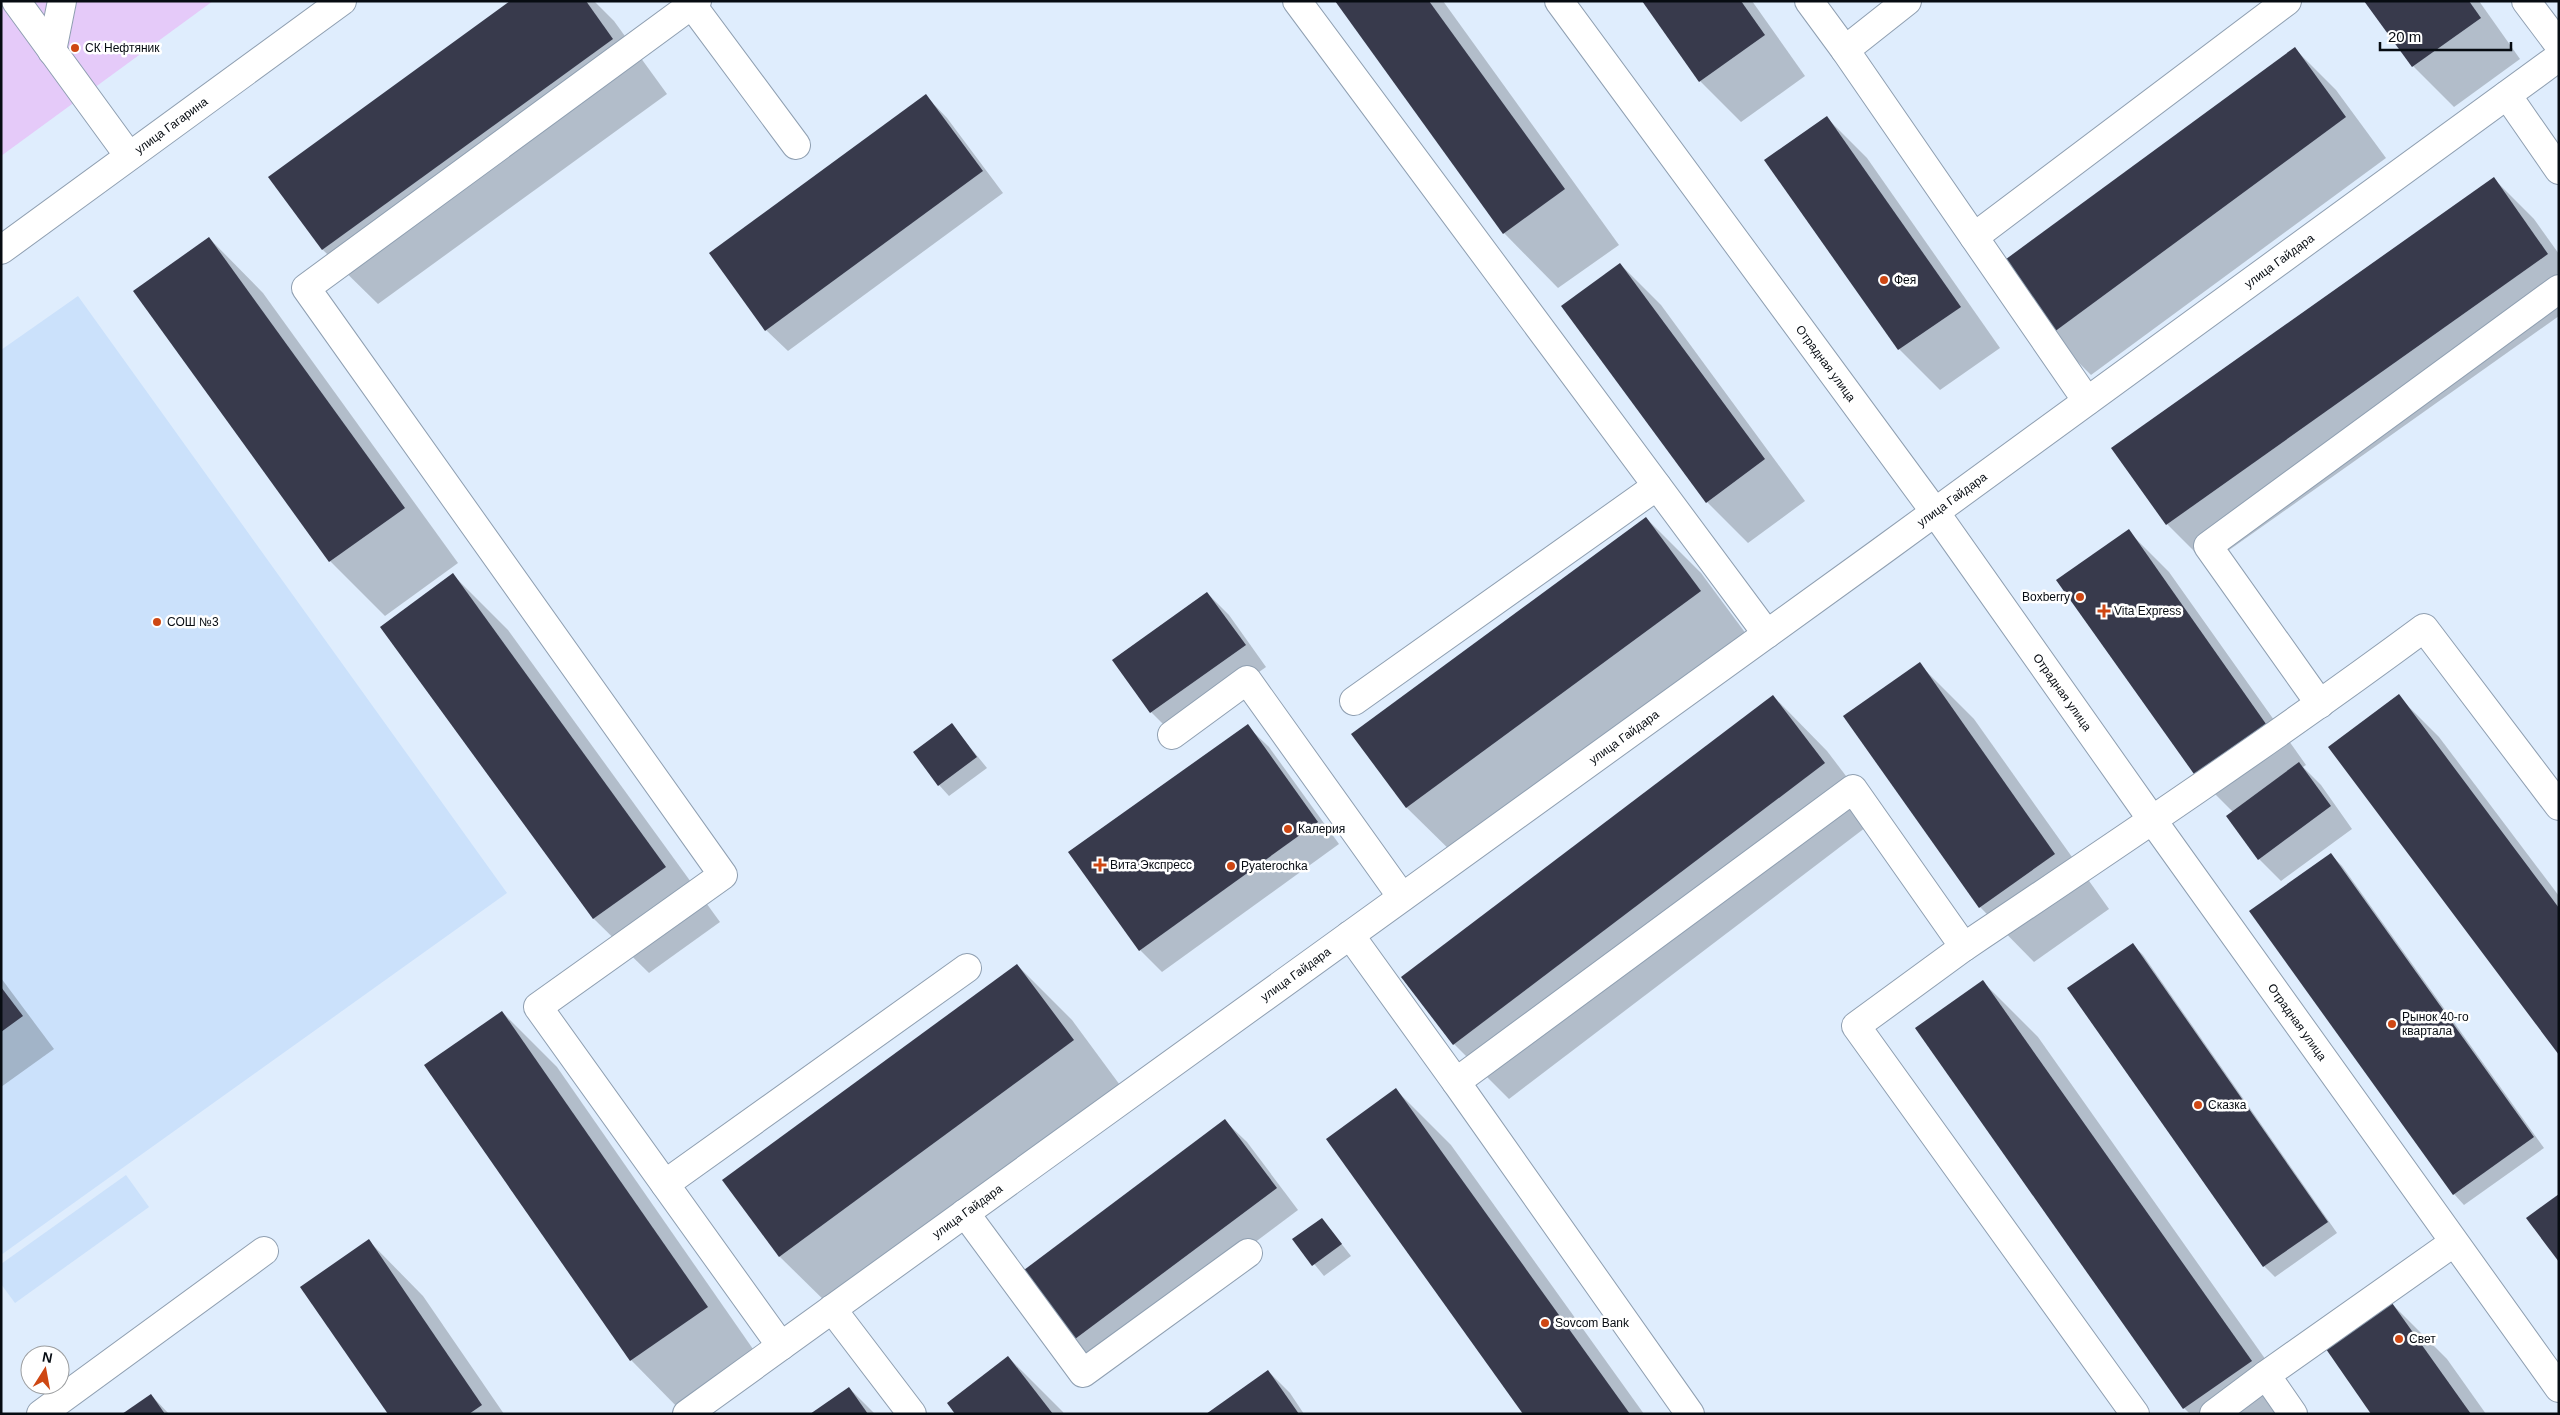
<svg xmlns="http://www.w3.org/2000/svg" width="2560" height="1415" font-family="Helvetica,sans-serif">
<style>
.built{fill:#cbe1fb}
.green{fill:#e5caf9}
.shadow{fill:#0003}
.building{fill:#383a4c}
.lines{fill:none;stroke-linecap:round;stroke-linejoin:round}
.minor-casing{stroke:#8f9fb1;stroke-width:30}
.minor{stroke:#fff;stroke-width:28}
.poi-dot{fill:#ce4713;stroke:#fff;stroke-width:2}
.labels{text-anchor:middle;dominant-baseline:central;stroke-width:5;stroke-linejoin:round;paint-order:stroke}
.poi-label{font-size:12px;fill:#070c12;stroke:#fff;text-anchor:start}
.street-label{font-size:12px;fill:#070c12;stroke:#fff}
</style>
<rect width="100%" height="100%" fill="#dfedfd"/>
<!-- built -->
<g class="built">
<path d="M 78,296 L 507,893 L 1,1255 L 1,350 Z"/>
<path d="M 126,1175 L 149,1207 L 15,1303 L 1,1284 L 1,1264 Z"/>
</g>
<!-- green -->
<path class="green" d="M 1,1 L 213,1 L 1,156 Z"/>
<!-- shadow -->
<g class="shadow">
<path d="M 512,1 L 594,1 L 614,21 L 667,94 L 378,304 L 323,250 L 270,177 Z"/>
<path d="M 1337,1 L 1443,1 L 1619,245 L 1558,288 L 1504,233 Z"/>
<path d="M 1643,1 L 1752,1 L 1805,76 L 1741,122 L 1700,81 Z"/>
<path d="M 2365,1 L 2479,1 L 2520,59 L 2454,107 L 2413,66 Z"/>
<path d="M 2295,49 L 2336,90 L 2386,158 L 2091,375 L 2050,334 Z"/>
<path d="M 926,96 L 947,118 L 1003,193 L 788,351 L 766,330 Z"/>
<path d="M 1826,117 L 1867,158 L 2000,348 L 1940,390 L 1899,349 L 1765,160 Z"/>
<path d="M 2494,179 L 2534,219 L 2559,254 L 2559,316 L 2208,565 L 2167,524 Z"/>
<path d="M 209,238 L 263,293 L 458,563 L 385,616 L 330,561 L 135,291 Z"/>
<path d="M 1620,264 L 1661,305 L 1805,501 L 1748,543 L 1707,502 Z"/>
<path d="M 1646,518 L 1701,573 L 1755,646 L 1462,862 L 1407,808 L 1352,735 Z"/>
<path d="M 2128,531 L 2169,572 L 2306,765 L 2303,767 L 2321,785 L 2352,829 L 2281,881 L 2259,859 L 2233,812 L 2195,774 L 2058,580 Z"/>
<path d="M 453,575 L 508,630 L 720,922 L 649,973 L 594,919 L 382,627 Z"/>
<path d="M 1207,593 L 1229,615 L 1266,667 L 1173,734 L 1151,712 L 1114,661 Z"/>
<path d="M 1919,664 L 1974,719 L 2109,909 L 2034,962 L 1980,907 Z"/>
<path d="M 1773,696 L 1827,751 L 1878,818 L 1509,1099 L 1454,1044 Z"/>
<path d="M 2398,696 L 2439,737 L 2559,896 L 2559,1053 Z"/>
<path d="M 952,725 L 987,768 L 949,796 L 939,785 Z"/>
<path d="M 1247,726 L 1269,747 L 1339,844 L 1162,972 L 1140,950 Z"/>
<path d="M 2331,855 L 2342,866 L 2544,1148 L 2464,1205 L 2454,1194 Z"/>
<path d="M 2133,945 L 2143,955 L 2337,1233 L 2275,1277 L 2264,1266 L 2069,989 Z"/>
<path d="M 1017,965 L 1072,1020 L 1128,1096 L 835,1311 L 780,1257 L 724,1180 Z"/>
<path d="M 1,978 L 54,1049 L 1,1087 Z"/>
<path d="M 1983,982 L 2038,1037 L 2304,1414 L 2190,1414 L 2184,1408 L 1917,1028 Z"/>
<path d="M 502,1012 L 557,1067 L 762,1362 L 684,1414 L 631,1360 Z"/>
<path d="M 1396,1090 L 1451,1145 L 1644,1414 L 1525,1414 Z"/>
<path d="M 1225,1121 L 1247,1142 L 1298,1210 L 1094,1363 L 1072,1341 Z"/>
<path d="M 1322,1219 L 1351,1256 L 1324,1276 L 1294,1239 Z"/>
<path d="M 369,1241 L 423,1296 L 504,1414 L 390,1414 Z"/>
<path d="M 2392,1304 L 2447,1359 L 2486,1414 L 2373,1414 Z"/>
<path d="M 1008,1357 L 1063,1412 L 1064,1414 L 956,1414 Z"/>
<path d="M 1268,1371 L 1290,1393 L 1304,1414 L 1208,1414 Z"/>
<path d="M 849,1388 L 875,1414 L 813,1414 Z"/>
<path d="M 151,1395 L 169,1414 L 124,1414 Z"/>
</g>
<!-- building -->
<g class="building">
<path d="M 510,1 L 586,1 L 613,39 L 322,250 L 268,177 Z"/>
<path d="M 1335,1 L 1429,1 L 1565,189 L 1503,234 Z"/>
<path d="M 1642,1 L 1741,1 L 1765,35 L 1699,82 Z"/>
<path d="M 2364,1 L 2469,1 L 2481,18 L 2412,67 Z"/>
<path d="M 2295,47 L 2346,117 L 2050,335 L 1998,265 Z"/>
<path d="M 926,94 L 983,171 L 765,331 L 709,253 Z"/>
<path d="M 1827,116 L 1961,307 L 1898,350 L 1764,160 Z"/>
<path d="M 2494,177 L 2548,254 L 2166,525 L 2111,448 Z"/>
<path d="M 209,237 L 405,508 L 329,562 L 133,291 Z"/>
<path d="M 1620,263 L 1765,459 L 1706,503 L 1561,306 Z"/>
<path d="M 1646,517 L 1701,591 L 1406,808 L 1351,734 Z"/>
<path d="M 2129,529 L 2266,724 L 2194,774 L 2056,580 Z"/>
<path d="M 453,573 L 666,867 L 593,919 L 380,627 Z"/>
<path d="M 1207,592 L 1246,645 L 1150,713 L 1112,660 Z"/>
<path d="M 1920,662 L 2055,854 L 1979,908 L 1843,716 Z"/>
<path d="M 2399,694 L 2559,908 L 2559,1055 L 2328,747 Z"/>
<path d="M 1773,695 L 1825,763 L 1453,1045 L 1401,977 Z"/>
<path d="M 952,723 L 977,757 L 938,786 L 913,752 Z"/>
<path d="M 1248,724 L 1318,822 L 1139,951 L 1068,852 Z"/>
<path d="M 2299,762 L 2331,806 L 2258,860 L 2226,816 Z"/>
<path d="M 2331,853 L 2534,1137 L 2453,1195 L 2249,911 Z"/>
<path d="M 2133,943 L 2328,1222 L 2263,1267 L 2067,988 Z"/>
<path d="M 1017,964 L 1074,1040 L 779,1257 L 722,1180 Z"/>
<path d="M 1983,980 L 2252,1361 L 2183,1409 L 1915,1028 Z"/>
<path d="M 1,987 L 23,1016 L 1,1032 Z"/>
<path d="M 502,1011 L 708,1307 L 630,1361 L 424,1065 Z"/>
<path d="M 1396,1088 L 1630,1414 L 1523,1414 L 1326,1139 Z"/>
<path d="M 1225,1119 L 1277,1188 L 1071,1342 L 1020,1273 Z"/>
<path d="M 2559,1194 L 2559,1262 L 2526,1218 Z"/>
<path d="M 1322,1218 L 1342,1244 L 1312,1266 L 1292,1239 Z"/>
<path d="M 369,1239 L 482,1405 L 469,1414 L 388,1414 L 300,1287 Z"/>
<path d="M 2392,1303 L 2471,1414 L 2371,1414 L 2326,1349 Z"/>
<path d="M 1008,1356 L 1053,1414 L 955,1414 L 947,1403 Z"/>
<path d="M 1268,1370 L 1299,1414 L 1206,1414 Z"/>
<path d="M 849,1387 L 868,1414 L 810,1414 Z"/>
<path d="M 151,1394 L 165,1414 L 122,1414 Z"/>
</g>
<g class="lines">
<defs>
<g id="minor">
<path d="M 16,1 L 129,156"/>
<path d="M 689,1 L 796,145"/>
<path d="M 697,1 L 306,288 L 723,875 L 538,1007 L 781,1346"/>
<path d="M 1297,1 L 1767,634"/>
<path id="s1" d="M 1559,1 L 1935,512 L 2153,821 L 2559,1388"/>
<path d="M 1809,1 L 1845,50"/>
<path d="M 1907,1 L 1845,50 L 2087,401"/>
<path d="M 2526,1 L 2559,45"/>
<path d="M 52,51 L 62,1"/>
<path d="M 2507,95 L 2559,170"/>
<path d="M 1974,237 L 2287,1"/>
<path id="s2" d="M 1,250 L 342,1"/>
<path d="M 1354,701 L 1657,486"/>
<path d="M 2320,704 L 2208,546 L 2559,289"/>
<path d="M 1172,735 L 1247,680 L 1402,897"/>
<path d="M 1350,935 L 1456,1082 L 1853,789 L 1964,947 L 1856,1026 L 2135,1414"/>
<path d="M 1964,947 C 2119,843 2274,739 2424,628 L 2559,806"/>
<path d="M 1456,1082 L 1690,1414"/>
<path d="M 665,1184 L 967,968"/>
<path d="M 965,1213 L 1083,1373 L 1248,1253"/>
<path d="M 832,1309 L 912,1414"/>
<path d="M 2266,1375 L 2453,1243"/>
<path d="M 41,1414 L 264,1251"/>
<path id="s3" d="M 687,1414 L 1879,553 L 2559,57"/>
<path d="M 2214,1414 L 2266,1375 L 2293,1414"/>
</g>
</defs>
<!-- minor casing -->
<use href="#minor" class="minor-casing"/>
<!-- minor -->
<use href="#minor" class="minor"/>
</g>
<!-- markers -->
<g class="poi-dot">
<circle cx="75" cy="48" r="5"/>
<circle cx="1884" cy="280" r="5"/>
<circle cx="2080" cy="597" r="5"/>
<path d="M2101.5 603.5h5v5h5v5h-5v5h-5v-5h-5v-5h5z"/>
<circle cx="157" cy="622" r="5"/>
<circle cx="1288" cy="829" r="5"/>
<path d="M1097.5 857.5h5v5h5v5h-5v5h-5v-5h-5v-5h5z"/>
<circle cx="1231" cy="866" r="5"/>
<circle cx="2392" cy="1024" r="5"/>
<circle cx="2198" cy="1105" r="5"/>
<circle cx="1545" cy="1323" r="5"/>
<circle cx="2399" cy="1339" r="5"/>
</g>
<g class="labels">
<!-- poi labels -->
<g class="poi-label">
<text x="85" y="48">СК Нефтяник</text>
<text x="1894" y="280">Фея</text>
<text x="2070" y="597" text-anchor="end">Boxberry</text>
<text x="2114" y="611">Vita Express</text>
<text x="167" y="622">СОШ №3</text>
<text x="1298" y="829">Калерия</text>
<text x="1110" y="865">Вита Экспресс</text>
<text x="1241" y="866">Pyaterochka</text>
<text x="2402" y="1017">Рынок 40-го<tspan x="2402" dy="14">квартала</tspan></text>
<text x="2208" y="1105">Сказка</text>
<text x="1555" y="1323">Sovcom Bank</text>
<text x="2409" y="1339">Свет</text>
</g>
<!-- street labels -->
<g class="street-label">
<text stroke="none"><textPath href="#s2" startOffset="211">улица Гагарина</textPath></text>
<text stroke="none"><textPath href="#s3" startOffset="1966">улица Гайдара</textPath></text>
<text stroke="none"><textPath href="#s1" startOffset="450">Отрадная улица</textPath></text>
<text stroke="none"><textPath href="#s3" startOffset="1561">улица Гайдара</textPath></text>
<text stroke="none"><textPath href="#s1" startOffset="855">Отрадная улица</textPath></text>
<text stroke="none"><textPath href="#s3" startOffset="1156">улица Гайдара</textPath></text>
<text stroke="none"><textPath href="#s3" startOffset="751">улица Гайдара</textPath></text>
<text stroke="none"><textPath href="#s1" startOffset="1260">Отрадная улица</textPath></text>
<text stroke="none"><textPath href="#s3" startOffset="346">улица Гайдара</textPath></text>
</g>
</g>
<!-- border -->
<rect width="2560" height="1415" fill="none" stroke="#070c12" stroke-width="5"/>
<!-- north arrow -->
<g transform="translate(45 1370) rotate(11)"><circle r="24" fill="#ffffff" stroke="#9c9ea0"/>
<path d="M0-4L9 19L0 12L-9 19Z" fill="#ce4713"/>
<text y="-8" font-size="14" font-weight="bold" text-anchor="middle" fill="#070c12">N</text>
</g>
<!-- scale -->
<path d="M2380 42v8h131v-8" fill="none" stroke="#070c12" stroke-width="2.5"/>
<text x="2388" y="42" font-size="15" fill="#070c12" stroke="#ffffff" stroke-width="4" paint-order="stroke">20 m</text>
</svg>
